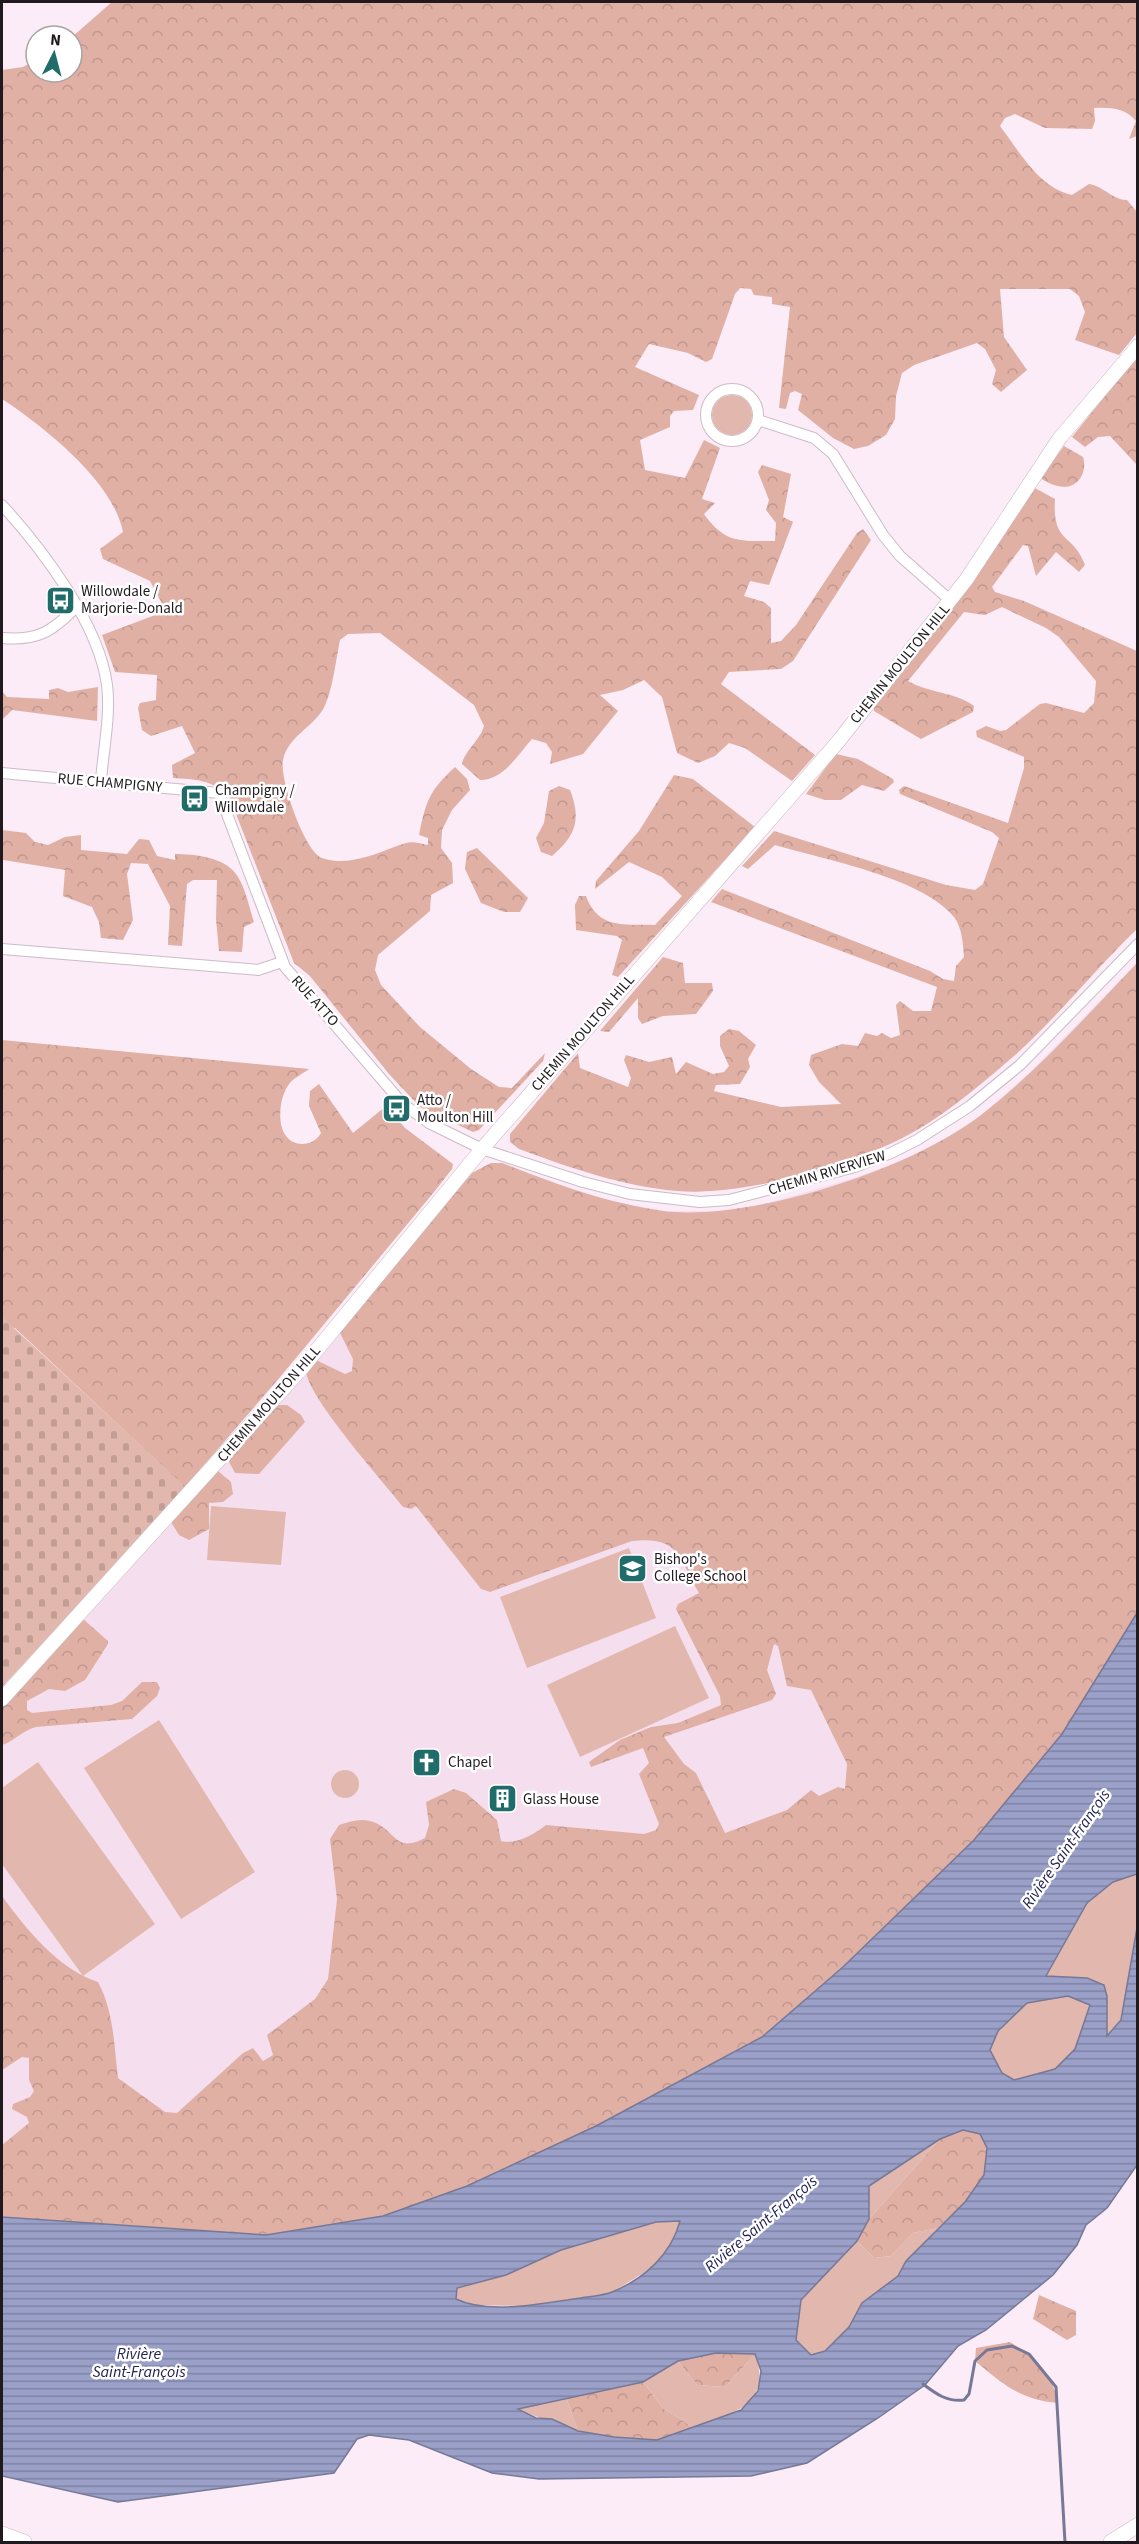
<svg xmlns="http://www.w3.org/2000/svg" width="1139" height="2544" font-family="'Source Sans 3',sans-serif">
<style>
.built{fill:#f5dfef}
.grass{fill:#e2b7ad}
.forest{fill:url(#forest-crowns);fill-rule:evenodd}
.cemetery{fill:url(#cemetery-stones)}
.water{fill:url(#water-rules);stroke:#767896;stroke-width:1.5;fill-rule:evenodd}
.lines{fill:none;stroke-linecap:round;stroke-linejoin:round}
.stream{stroke:#767896;stroke-width:3}
.minor-casing{stroke:#cabcc6;stroke-width:12}
.tertiary-casing{stroke:#cabcc6;stroke-width:15}
.secondary-casing{stroke:#cabcc6;stroke-width:16}
.minor{stroke:#fff;stroke-width:10}
.tertiary{stroke:#fff;stroke-width:14}
.secondary{stroke:#fff;stroke-width:15}
.labels{text-anchor:middle;dominant-baseline:central;stroke-width:5;stroke-linejoin:round;paint-order:stroke}
.poi-label{font-size:15px;fill:#201a1e;stroke:#fff;text-anchor:start}
.street-label{font-size:15px;fill:#201a1e;stroke:#fff}
.water-label{font-size:16px;font-style:italic;fill:#212153;stroke:#fff}
</style>
<defs>
<pattern id="forest-crowns" width="20" height="18" patternUnits="userSpaceOnUse" patternTransform="scale(1.5)"><rect width="20" height="18" fill="#e0b0a5"/><path d="M2 6a3 3 0 1 1 6 0M12 15a3 3 0 1 1 6 0" fill="none" stroke="#c0978e"/></pattern>
<pattern id="cemetery-stones" width="16" height="16" patternUnits="userSpaceOnUse" patternTransform="scale(1.5)"><rect width="16" height="16" fill="#e2b7ad"/><path d="M2 7V4a2 2 0 0 1 4 0v3zM10 15v-3a2 2 0 0 1 4 0v3z" fill="#c29d94"/></pattern>
<pattern id="water-rules" width="6" height="5" patternUnits="userSpaceOnUse" patternTransform="scale(1.5)"><rect width="6" height="5" fill="#9ba0c9"/><path d="M0 2.5h6" fill="none" stroke="#7e82a3"/></pattern>
</defs>
<rect width="100%" height="100%" fill="#fbecf7"/>
<!-- built -->
<path class="built" d="M 1137,963 L 1137,1613 L 1062,1734 L 2,2217 L 2,1704 L 277,1405 L 472,1173 L 491,1163 L 502,1163 L 575,1191 L 612,1202 L 666,1211 L 724,1211 L 768,1203 L 854,1178 L 899,1162 L 936,1144 L 980,1116 L 1029,1073 Z"/>
<!-- grass -->
<g class="grass">
<circle cx="732" cy="415" r="20"/>
<path d="M 211,1506 L 286,1512 L 281,1565 L 207,1560 Z"/>
<path d="M 629,1548 L 656,1618 L 527,1668 L 500,1597 Z"/>
<path d="M 675,1626 L 709,1698 L 580,1757 L 547,1685 Z"/>
<path d="M 159,1720 L 255,1872 L 181,1919 L 84,1768 Z"/>
<path d="M 38,1762 L 155,1924 L 83,1976 L 2,1864 L 2,1788 Z"/>
<circle cx="345" cy="1784" r="14"/>
<path d="M 1137,1874 L 1136,1946 L 1121,2020 L 1107,2037 L 1107,1996 L 1046,1977 L 1087,1903 L 1113,1882 Z"/>
<path d="M 1068,1996 L 1090,2005 L 1075,2049 L 1055,2069 L 1014,2080 L 1002,2073 L 989,2050 L 998,2031 L 1027,2003 Z"/>
<path d="M 940,2139 L 869,2219 L 869,2186 Z"/>
<path d="M 681,2221 L 674,2241 L 653,2267 L 611,2293 L 526,2306 L 469,2305 L 456,2300 L 456,2288 L 506,2275 L 561,2250 L 656,2222 Z"/>
<path d="M 938,2228 L 906,2261 L 898,2276 L 862,2303 L 849,2327 L 825,2351 L 811,2355 L 796,2340 L 801,2300 L 857,2241 L 874,2258 L 891,2256 L 913,2233 Z"/>
<path d="M 755,2354 C 773,2405 733,2413 694,2428 L 663,2408 L 643,2382 L 678,2361 L 697,2385 L 725,2387 Z"/>
<path d="M 566,2397 L 578,2431 C 557,2422 537,2419 518,2408 Z"/>
</g>
<!-- forest -->
<g class="forest">
<path d="M 112,2 L 1137,2 L 1137,136 L 1129,139 L 1136,121 C 1126,108 1109,107 1094,108 L 1095,121 L 1092,129 L 1045,128 L 1015,114 L 1005,118 L 1000,126 C 1019,151 1039,188 1072,195 L 1089,184 C 1103,186 1113,200 1127,200 L 1137,212 L 1137,333 L 1119,355 L 1075,340 L 1085,312 L 1079,296 L 1070,289 L 1000,289 L 1004,337 L 1027,370 L 1001,392 L 992,384 L 996,370 L 985,349 L 977,343 L 914,365 L 902,373 L 896,396 L 895,419 L 886,435 L 868,446 L 854,449 L 833,438 L 798,410 L 802,394 L 795,391 L 790,393 L 786,409 L 779,408 L 790,307 L 772,304 L 772,297 L 754,295 L 751,289 L 740,288 L 735,294 L 712,359 L 706,362 L 688,353 L 649,344 L 635,367 L 699,395 L 693,410 L 674,411 L 670,416 L 670,427 L 640,440 L 645,470 L 685,478 L 704,440 L 720,448 L 702,499 L 715,503 L 704,514 C 725,544 741,541 775,541 L 776,523 L 766,510 L 769,500 L 758,472 L 762,465 L 791,474 L 783,517 L 793,522 L 769,585 L 750,581 L 744,596 L 764,602 L 771,608 L 771,643 L 781,641 L 796,625 L 857,533 L 863,529 L 871,540 L 793,661 L 781,669 L 729,672 L 721,684 L 815,755 L 792,781 L 745,748 L 729,743 L 715,756 L 698,763 L 677,753 L 662,697 L 644,680 L 623,690 L 600,695 L 618,711 L 583,754 L 550,764 L 552,752 L 546,743 L 532,739 C 517,756 503,780 480,780 L 462,764 C 464,752 480,740 484,726 L 474,705 L 380,633 L 348,634 L 340,640 C 336,659 332,696 322,711 C 310,729 288,737 283,760 C 279,777 304,851 322,858 C 351,868 380,851 406,843 C 412,841 422,844 428,845 L 428,838 L 419,835 C 426,801 429,791 455,767 L 467,779 L 470,790 L 452,810 L 442,830 L 441,848 L 452,863 L 453,883 L 431,895 L 430,911 L 378,955 L 375,970 L 381,985 L 420,1027 L 471,1069 L 499,1087 L 512,1088 L 545,1053 L 543,1061 L 479,1130 L 473,1132 L 420,1107 L 389,1074 L 310,976 L 294,963 L 229,796 C 213,780 194,779 173,778 L 172,765 L 195,753 L 182,726 L 151,736 L 142,730 L 138,708 L 140,703 L 156,700 L 157,675 L 115,672 L 102,635 L 166,611 L 150,581 L 103,559 L 100,549 L 123,532 C 113,481 43,426 2,399 L 2,70 L 23,67 L 36,60 L 36,72 L 72,72 L 72,37 Z"/>
<path d="M 1137,356 L 1137,465 L 1110,436 L 1098,437 L 1085,447 L 1072,437 Z"/>
<path d="M 1064,446 L 1083,457 C 1088,473 1077,491 1058,486 C 1052,485 1045,481 1040,478 Z"/>
<path d="M 1033,487 L 1055,499 C 1052,545 1073,532 1085,565 L 1079,572 L 1056,552 L 1036,576 L 1028,546 L 1023,545 L 992,587 L 995,592 L 1024,601 L 1137,651 L 1137,929 C 1095,969 1058,1017 1014,1056 C 984,1082 951,1110 917,1130 C 859,1164 743,1197 677,1191 C 621,1186 571,1168 519,1149 L 510,1142 L 510,1134 L 578,1053 L 580,1068 L 628,1087 L 631,1078 L 624,1060 L 626,1055 L 649,1062 L 672,1057 L 676,1074 L 686,1062 L 713,1074 L 724,1072 L 729,1066 L 720,1046 L 720,1036 L 729,1029 L 739,1031 L 756,1045 L 748,1059 L 750,1067 L 740,1084 L 716,1085 L 714,1091 L 781,1107 L 841,1104 L 819,1082 L 809,1065 L 811,1055 L 842,1044 L 858,1046 L 865,1033 L 877,1036 L 882,1033 L 891,1038 L 900,1035 L 896,1005 L 900,1001 L 913,1011 L 931,1011 L 937,987 L 711,902 L 722,889 L 930,971 L 943,979 L 954,981 L 956,966 L 964,957 C 963,944 962,927 954,917 C 921,877 825,860 775,845 L 748,869 L 742,866 L 774,831 L 946,885 L 975,890 L 983,884 L 999,838 L 992,832 L 900,794 L 899,790 L 904,786 L 1008,823 L 1024,768 L 1024,757 L 977,737 L 976,731 L 986,726 L 1000,731 L 1006,730 L 1040,704 L 1046,703 L 1084,713 L 1094,703 L 1096,681 L 1059,637 L 1046,628 L 1002,607 L 985,615 L 964,612 L 908,681 C 928,693 956,692 974,706 L 973,712 L 921,739 L 874,711 L 874,707 C 933,634 985,567 1033,487 Z"/>
<path d="M 98,687 L 97,721 L 12,710 L 2,720 L 2,691 L 7,697 L 49,699 L 49,690 L 58,688 L 68,692 Z"/>
<path d="M 836,754 L 858,759 L 893,779 L 894,782 L 884,791 L 862,785 L 841,800 L 825,800 L 806,794 Z"/>
<path d="M 674,775 L 693,779 L 755,827 L 618,977 L 612,975 L 622,940 L 617,936 L 576,930 L 575,905 L 579,896 L 586,896 C 598,930 626,924 655,925 L 682,896 L 662,877 L 629,862 L 595,889 L 596,881 L 639,831 Z"/>
<path d="M 559,786 L 570,790 C 581,818 577,835 552,856 L 541,852 L 536,838 L 544,823 L 549,791 Z"/>
<path d="M 2,830 L 26,833 L 35,842 L 48,845 L 65,837 L 81,835 L 81,850 L 127,854 L 139,839 L 149,840 L 157,856 L 175,860 L 175,854 C 194,854 227,857 238,877 C 246,890 249,907 254,922 L 244,927 L 242,952 L 219,951 L 216,919 L 217,880 L 193,880 L 187,884 L 182,946 L 168,945 L 170,906 L 148,864 L 131,863 L 127,874 L 133,920 L 123,940 L 101,938 L 99,922 L 92,907 L 63,896 L 65,870 L 3,860 Z"/>
<path d="M 477,848 L 528,898 L 520,912 L 504,912 L 481,903 L 465,869 L 467,852 Z"/>
<path d="M 663,957 L 683,963 L 685,983 L 712,983 L 713,991 L 696,1014 L 663,1016 L 642,1024 L 638,1018 L 638,998 L 609,1032 L 600,1031 Z"/>
<path d="M 1137,963 L 1137,1613 L 1062,1734 L 974,1840 L 843,1967 L 762,2037 L 596,2126 L 467,2186 L 383,2216 L 266,2235 L 2,2217 L 2,2145 L 29,2123 L 27,2117 L 12,2109 L 13,2104 L 30,2097 L 34,2091 L 29,2080 L 29,2058 L 22,2057 L 2,2070 L 2,1896 C 26,1929 58,1969 98,1982 C 114,2012 114,2045 118,2078 L 165,2112 L 177,2113 L 243,2053 L 253,2048 L 263,2061 L 273,2055 L 267,2035 L 315,1999 L 328,1979 L 337,1899 L 330,1839 L 339,1825 C 351,1821 364,1817 376,1823 C 397,1833 396,1853 425,1838 L 429,1825 L 426,1802 L 454,1789 L 466,1793 L 497,1820 L 501,1841 C 517,1845 534,1834 546,1825 L 644,1834 L 656,1830 L 659,1824 L 639,1774 L 649,1763 L 643,1748 L 591,1767 L 589,1762 L 620,1740 L 651,1727 L 678,1723 L 721,1705 L 720,1696 L 676,1609 L 678,1604 L 699,1593 C 678,1556 679,1536 632,1541 L 490,1592 L 481,1589 L 416,1506 L 411,1509 L 403,1507 C 382,1480 310,1400 306,1372 L 316,1360 L 345,1374 L 352,1371 L 353,1359 L 339,1331 L 472,1173 L 491,1163 L 502,1163 C 556,1184 606,1203 663,1211 C 750,1222 912,1169 981,1115 C 1038,1071 1087,1015 1137,963 ZM 774,1644 L 778,1646 L 787,1686 L 811,1690 L 847,1764 L 845,1789 L 838,1787 L 819,1796 L 811,1790 L 787,1810 L 725,1833 L 696,1773 L 684,1764 L 664,1737 L 772,1700 L 776,1694 L 767,1670 Z"/>
<path d="M 2,1040 L 309,1069 C 304,1073 295,1077 290,1083 C 280,1094 276,1123 286,1136 C 295,1148 314,1146 321,1133 L 309,1106 L 310,1091 L 319,1084 L 353,1133 L 386,1106 L 405,1128 L 453,1164 L 452,1169 L 434,1192 L 281,1376 L 185,1487 L 15,1328 L 2,1329 Z"/>
<path d="M 277,1405 L 287,1405 L 301,1415 L 305,1422 L 259,1474 L 235,1473 L 228,1460 Z"/>
<path d="M 218,1471 L 231,1482 L 233,1494 L 223,1502 L 209,1503 L 209,1529 L 189,1540 L 179,1535 L 171,1522 Z"/>
<path d="M 82,1618 L 108,1641 L 108,1644 L 85,1680 L 65,1691 L 49,1689 L 27,1701 L 27,1710 L 32,1713 L 111,1705 L 122,1701 L 142,1682 L 157,1682 L 160,1688 L 157,1696 L 132,1719 L 36,1727 C 21,1731 15,1741 2,1745 L 2,1707 Z"/>
<path d="M 963,2130 L 980,2134 L 987,2148 L 984,2175 L 965,2202 L 938,2228 L 913,2233 L 891,2256 L 874,2258 L 857,2241 L 869,2219 L 940,2139 Z"/>
<path d="M 1039,2295 L 1076,2311 L 1076,2335 L 1067,2340 L 1033,2319 Z"/>
<path d="M 1010,2342 C 1033,2356 1054,2376 1058,2403 C 1020,2400 1003,2384 975,2361 L 976,2348 Z"/>
<path d="M 716,2353 L 755,2354 L 725,2387 L 697,2385 L 678,2361 Z"/>
<path d="M 643,2382 L 663,2408 L 694,2428 L 657,2440 L 614,2437 L 578,2431 L 566,2397 Z"/>
</g>
<!-- cemetery -->
<path class="cemetery" d="M 2,1317 L 187,1488 L 2,1687 Z"/>
<!-- water -->
<path class="water" d="M 1137,1613 L 1137,1874 L 1113,1882 L 1087,1903 L 1046,1976 L 1087,1978 L 1104,1985 L 1107,1996 L 1107,2036 L 1121,2020 L 1137,1928 L 1137,2165 L 1107,2208 L 1086,2225 L 1077,2245 L 1053,2275 L 986,2330 L 958,2346 L 925,2385 L 878,2418 L 807,2463 L 751,2476 L 539,2479 L 492,2473 L 409,2440 L 369,2435 L 357,2439 L 334,2473 L 118,2502 L 2,2476 L 2,2217 L 266,2235 L 383,2216 L 467,2186 L 596,2126 L 762,2037 L 843,1967 L 974,1840 L 1062,1734 ZM 1068,1996 L 1090,2005 L 1075,2049 L 1055,2069 L 1014,2080 L 1002,2073 L 990,2050 L 998,2031 L 1027,2003 ZM 963,2130 L 980,2134 L 987,2148 L 984,2175 L 965,2202 L 906,2261 L 898,2276 L 862,2303 L 849,2327 L 825,2351 L 811,2355 L 796,2340 L 801,2300 L 857,2241 L 869,2219 L 869,2186 L 940,2139 ZM 656,2222 L 680,2221 C 671,2255 644,2279 612,2292 C 603,2296 590,2296 580,2298 C 544,2303 489,2315 456,2299 L 457,2288 L 506,2275 L 561,2250 ZM 716,2353 L 755,2354 L 761,2371 L 758,2391 L 741,2410 L 657,2440 L 614,2437 L 578,2431 L 552,2419 L 536,2418 L 518,2409 L 643,2382 L 678,2361 Z"/>
<g class="lines">
<!-- stream -->
<path class="stream" d="M 923,2384 C 936,2394 947,2402 964,2400 L 969,2394 L 975,2361 L 987,2350 L 1012,2346 L 1029,2354 L 1056,2387 L 1065,2542"/>
<defs>
<g id="minor">
<circle cx="732" cy="415" r="26"/>
<path d="M 758,420 L 814,438 L 833,454 L 883,535 L 900,556 L 951,601"/>
<path d="M 2,505 C 43,550 99,624 107,685 C 111,714 103,752 101,781"/>
<path d="M 2,638 C 37,641 52,632 76,607"/>
<path d="M 2,773 L 219,793 L 285,967 L 402,1103 L 429,1123 L 482,1149 L 583,1182 L 630,1194 L 700,1202 L 729,1200 L 855,1167 L 891,1153 L 917,1140 L 970,1106 L 1020,1065 L 1138,944"/>
<path d="M 2,949 L 248,969 L 258,970 L 282,962"/>
</g>
<path id="tertiary" d="M 2,1699 L 302,1368 L 482,1149 L 837,743 L 966,580 L 1059,439 L 1138,346"/>
<g id="secondary">
<path d="M 2,2534 L 24,2542"/>
<path d="M 1111,2542 L 1138,2525"/>
</g>
</defs>
<!-- minor casing -->
<use href="#minor" class="minor-casing"/>
<!-- tertiary casing -->
<use href="#tertiary" class="tertiary-casing"/>
<!-- secondary casing -->
<use href="#secondary" class="secondary-casing"/>
<!-- minor -->
<use href="#minor" class="minor"/>
<!-- tertiary -->
<use href="#tertiary" class="tertiary"/>
<!-- secondary -->
<use href="#secondary" class="secondary"/>
</g>
<!-- icons -->
<defs>
<symbol id="bus-square" viewBox="-11 -11 22 22"><rect x="-9" y="-9" width="18" height="18" rx="4" fill="#206c6a" stroke="#fff"/><path d="M-5-6H5V4H4V6H2V4H-2V6H-4V4H-5ZM-3.5-4V0h7V-4ZM-3.5 1.2v1.5H-2V1.2ZM2 1.2v1.5H3.5V1.2Z" fill="#fff"/></symbol>
<symbol id="school-square" viewBox="-11 -11 22 22"><rect x="-9" y="-9" width="18" height="18" rx="4" fill="#206c6a" stroke="#fff"/><path d="M0-5L7-2L0 1L-7-2ZM-4 1L0 2.5L4 1V4Q0 6-4 4Z" fill="#fff"/></symbol>
<symbol id="church-square" viewBox="-11 -11 22 22"><rect x="-9" y="-9" width="18" height="18" rx="4" fill="#206c6a" stroke="#fff"/><path d="M-1.2-6h2.4v3.5h3.3v2.4h-3.3V6h-2.4V-.1h-3.3v-2.4h3.3Z" fill="#fff"/></symbol>
<symbol id="building-square" viewBox="-11 -11 22 22"><rect x="-9" y="-9" width="18" height="18" rx="4" fill="#206c6a" stroke="#fff"/><path d="M-4-6H4V6H1V3H-1V6H-4ZM-2.5-4.3h1.7v1.8h-1.7ZM.8-4.3h1.7v1.8H.8ZM-2.5-1h1.7V.8h-1.7ZM.8-1h1.7V.8H.8Z" fill="#fff"/></symbol>
</defs>
<g fill-rule="evenodd">
<use href="#bus-square" x="44" y="584" width="33" height="33"/>
<use href="#bus-square" x="178" y="782" width="33" height="33"/>
<use href="#bus-square" x="380" y="1092" width="33" height="33"/>
<use href="#school-square" x="616" y="1552" width="33" height="33"/>
<use href="#church-square" x="410" y="1746" width="33" height="33"/>
<use href="#building-square" x="486" y="1782" width="33" height="33"/>
</g>
<g class="labels">
<!-- poi labels -->
<g class="poi-label">
<text x="81" y="591">Willowdale /<tspan x="81" dy="17">Marjorie-Donald</tspan></text>
<text x="215" y="790">Champigny /<tspan x="215" dy="17">Willowdale</tspan></text>
<text x="417" y="1100">Atto /<tspan x="417" dy="17">Moulton Hill</tspan></text>
<text x="654" y="1559">Bishop's<tspan x="654" dy="17">College School</tspan></text>
<text x="448" y="1762">Chapel</text>
<text x="523" y="1799">Glass House</text>
</g>
<!-- street labels -->
<g class="street-label">
<text transform="translate(900 664) rotate(-51)">CHEMIN MOULTON HILL</text>
<text transform="translate(110 783) rotate(5)">RUE CHAMPIGNY</text>
<text transform="translate(315 1001) rotate(48)">RUE ATTO</text>
<text transform="translate(583 1033) rotate(-49)">CHEMIN MOULTON HILL</text>
<text transform="translate(827 1173) rotate(-17)">CHEMIN RIVERVIEW</text>
<text transform="translate(269 1404) rotate(-49)">CHEMIN MOULTON HILL</text>
</g>
<!-- water labels -->
<g class="water-label">
<text transform="translate(1066 1849) rotate(-55)">Rivière Saint-François</text>
<text transform="translate(761 2224) rotate(-40)">Rivière Saint-François</text>
<text x="139" y="2354">Rivière<tspan x="139" dy="18">Saint-François</tspan></text>
</g>
</g>
<!-- border -->
<rect width="1139" height="2544" fill="none" stroke="#201a1e" stroke-width="6"/>
<!-- north arrow -->
<g transform="translate(54 54) rotate(6)"><circle r="28" fill="#ffffff" stroke="#a6a3a5" stroke-width="1.5"/>
<path d="M0-4.5L10 22L0 15L-10 22Z" fill="#206c6a"/>
<text y="-9" font-size="16" font-weight="bold" text-anchor="middle" fill="#201a1e">N</text>
</g>
</svg>
